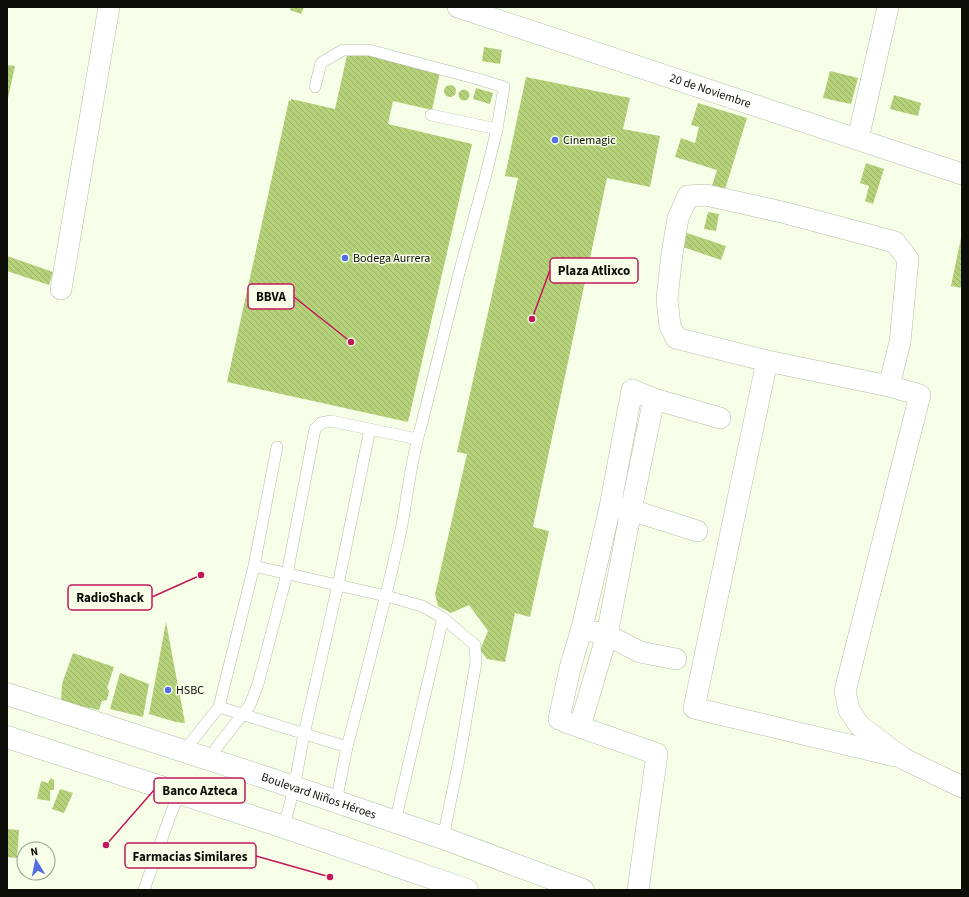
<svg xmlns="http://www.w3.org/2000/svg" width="969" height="897" font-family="'Source Sans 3',sans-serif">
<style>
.building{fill:url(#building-back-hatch)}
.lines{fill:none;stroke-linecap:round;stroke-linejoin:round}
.service-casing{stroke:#b5bda7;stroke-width:12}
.minor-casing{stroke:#b5bda7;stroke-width:22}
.secondary-casing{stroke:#b5bda7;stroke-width:23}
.service{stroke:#fff;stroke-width:11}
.minor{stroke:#fff;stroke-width:21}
.secondary{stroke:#fff;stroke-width:22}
.poi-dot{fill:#546de3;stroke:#f6fee7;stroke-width:1.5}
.labels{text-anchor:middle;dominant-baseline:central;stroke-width:3;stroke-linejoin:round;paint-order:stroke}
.street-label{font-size:12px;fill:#0c0e07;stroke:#f6fee7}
.poi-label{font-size:12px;fill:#0c0e07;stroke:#f6fee7;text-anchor:start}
.leader{fill:none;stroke:#c2185b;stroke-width:1.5}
.callout-dot{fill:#c2185b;stroke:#f6fee7;stroke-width:1.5}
.callout{fill:#f6fee7;stroke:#c2185b;stroke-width:1.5}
.callout-label{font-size:13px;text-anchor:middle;font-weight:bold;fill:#0c0e07}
</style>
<defs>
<pattern id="building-back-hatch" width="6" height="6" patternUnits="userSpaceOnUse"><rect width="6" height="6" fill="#b5d17a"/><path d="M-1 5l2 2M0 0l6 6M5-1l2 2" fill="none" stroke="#9ab268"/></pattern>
</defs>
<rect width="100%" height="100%" fill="#f6fee7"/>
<!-- building -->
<g class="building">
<path d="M 291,7 L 304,7 L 301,14 L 290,10 Z"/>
<path d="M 484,47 L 502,50 L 500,64 L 482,61 Z"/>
<path d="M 348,51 L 440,72 L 432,110 L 393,101 L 388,124 L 472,144 L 408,422 L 227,382 L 289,100 L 291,101 L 291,99 L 335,109 Z"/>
<path d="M 7,65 L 15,66 L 8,98 L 7,98 Z"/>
<path d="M 830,71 L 858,78 L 851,104 L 823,98 Z"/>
<path d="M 526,77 L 630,98 L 623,129 L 660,136 L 650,187 L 607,178 L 533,527 L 549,531 L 530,617 L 515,613 L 505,662 L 487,659 L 480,650 L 488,631 L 469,605 L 451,613 L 438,606 L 435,594 L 467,454 L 457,452 L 518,178 L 505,176 Z"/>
<circle cx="450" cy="91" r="6"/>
<path d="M 476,88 L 493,93 L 490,104 L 473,99 Z"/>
<circle cx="464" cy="95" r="5.5"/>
<path d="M 894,95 L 921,103 L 918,116 L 890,109 Z"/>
<path d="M 698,103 L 747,118 L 723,196 L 710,192 L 717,170 L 675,157 L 681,138 L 695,143 L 699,127 L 691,125 Z"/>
<path d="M 866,163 L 884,169 L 873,204 L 865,201 L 869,186 L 860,183 Z"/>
<path d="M 708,212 L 719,214 L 716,231 L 704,229 Z"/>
<path d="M 687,233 L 726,246 L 721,260 L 683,247 Z"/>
<path d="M 961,238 L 962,238 L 962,288 L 951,286 Z"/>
<path d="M 7,256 L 53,272 L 49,285 L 7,271 Z"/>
<path d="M 166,622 L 185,723 L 176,722 L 149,714 Z"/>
<path d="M 73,653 L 114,667 L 107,688 L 109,691 L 107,700 L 102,701 L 99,710 L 61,702 L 62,684 Z"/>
<path d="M 120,673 L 149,684 L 143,717 L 110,709 Z"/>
<path d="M 51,778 L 54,780 L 54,790 L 50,790 L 50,801 L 37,799 L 41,781 L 48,783 Z"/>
<path d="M 60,789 L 73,793 L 64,813 L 52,809 Z"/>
<path d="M 7,829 L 19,830 L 17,858 L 7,857 Z"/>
</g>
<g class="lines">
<defs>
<g id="service">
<path d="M 431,115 L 497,129"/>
<path d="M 254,566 L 386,596 L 422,606 L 443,618 L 475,645 L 476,662 L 459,760 L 443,838"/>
<path d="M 219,707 L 347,747 C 366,675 385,603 401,530 C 408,494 411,457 422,423 L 459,273 L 485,178 L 497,129 L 504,87 L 478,79 L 369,50 L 343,50 L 321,63 L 315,87"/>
<path d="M 184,751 L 219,707 L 254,566 L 277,447"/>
<path d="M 209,760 L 217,747 L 250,705 L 258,684 L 287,574 L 315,429 L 321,423 L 331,421 L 417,439"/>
<path d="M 336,802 L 347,747"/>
<path d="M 395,822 L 443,618"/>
<path d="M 284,827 L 294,788 L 304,734 L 338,585 L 370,429"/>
<path d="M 144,890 L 170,816 L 179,793"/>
</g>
<g id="minor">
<path id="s1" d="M 458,7 L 962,174"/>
<path d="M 858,139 L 888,7"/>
<path d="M 61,289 L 109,7"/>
<path d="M 767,361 L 694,708 L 895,756"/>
<path d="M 889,386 L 900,342 L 908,259 L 895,242 L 786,213 L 706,195 L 688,196 L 678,218 L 672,254 L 667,299 L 670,326 L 676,338 L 767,361 L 889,386 L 920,395 L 845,691 L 849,710 L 860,726 L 904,759 L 962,787"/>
<path d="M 616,507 L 631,510 L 697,531"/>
<path d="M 595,632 L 607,635 L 640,652 L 676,659"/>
<path d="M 559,719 L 570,668 L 582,628 L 610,507 L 632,390 L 654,399 L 720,418"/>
<path d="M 566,722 L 657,754 L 638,890"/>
<path d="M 580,726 L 607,635 L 631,510 L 654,399"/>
</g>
<g id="secondary">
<path id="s2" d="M 7,694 L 264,777 L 443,838 L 583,890"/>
<path d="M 7,737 L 284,827 L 467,890"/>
</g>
</defs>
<!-- service casing -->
<use href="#service" class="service-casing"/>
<!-- minor casing -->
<use href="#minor" class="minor-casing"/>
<!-- secondary casing -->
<use href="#secondary" class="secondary-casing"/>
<!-- service -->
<use href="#service" class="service"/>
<!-- minor -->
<use href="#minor" class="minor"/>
<!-- secondary -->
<use href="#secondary" class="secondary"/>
</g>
<!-- markers -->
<g class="poi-dot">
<circle cx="555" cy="140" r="4"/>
<circle cx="345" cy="258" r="4"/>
<circle cx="168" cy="690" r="4"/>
</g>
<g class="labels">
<!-- street labels -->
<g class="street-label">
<text stroke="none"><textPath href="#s1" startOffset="266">20 de Noviembre</textPath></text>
<text stroke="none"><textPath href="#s2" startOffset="328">Boulevard Niños Héroes</textPath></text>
</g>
<!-- poi labels -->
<g class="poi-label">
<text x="563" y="140">Cinemagic</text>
<text x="353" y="258">Bodega Aurrera</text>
<text x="176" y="690">HSBC</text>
</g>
</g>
<!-- callouts -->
<path class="leader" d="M532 319L550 270M351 342L294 297M201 575L152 597M106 845L154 790M330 877L256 856"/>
<g class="callout-dot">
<circle cx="532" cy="319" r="4"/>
<circle cx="351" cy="342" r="4"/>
<circle cx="201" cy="575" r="4"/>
<circle cx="106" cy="845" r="4"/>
<circle cx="330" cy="877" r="4"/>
</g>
<g class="callout">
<rect x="550" y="258" width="88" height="25" rx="4"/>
<rect x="248" y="284" width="46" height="25" rx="4"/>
<rect x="68" y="585" width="84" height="25" rx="4"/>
<rect x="154" y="778" width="91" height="25" rx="4"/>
<rect x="125" y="843" width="131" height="25" rx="4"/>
</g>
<g class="callout-label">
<text x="594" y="275">Plaza Atlixco</text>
<text x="271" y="301">BBVA</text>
<text x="110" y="602">RadioShack</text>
<text x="200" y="795">Banco Azteca</text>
<text x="190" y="861">Farmacias Similares</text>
</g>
<!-- border -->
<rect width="969" height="897" fill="none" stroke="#0c0e07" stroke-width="16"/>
<!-- north arrow -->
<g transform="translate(36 861) rotate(350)"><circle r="19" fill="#f6fee7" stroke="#989e8d"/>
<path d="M0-3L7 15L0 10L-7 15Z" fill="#546de3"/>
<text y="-6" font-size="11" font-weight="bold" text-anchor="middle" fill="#0c0e07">N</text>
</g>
</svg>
